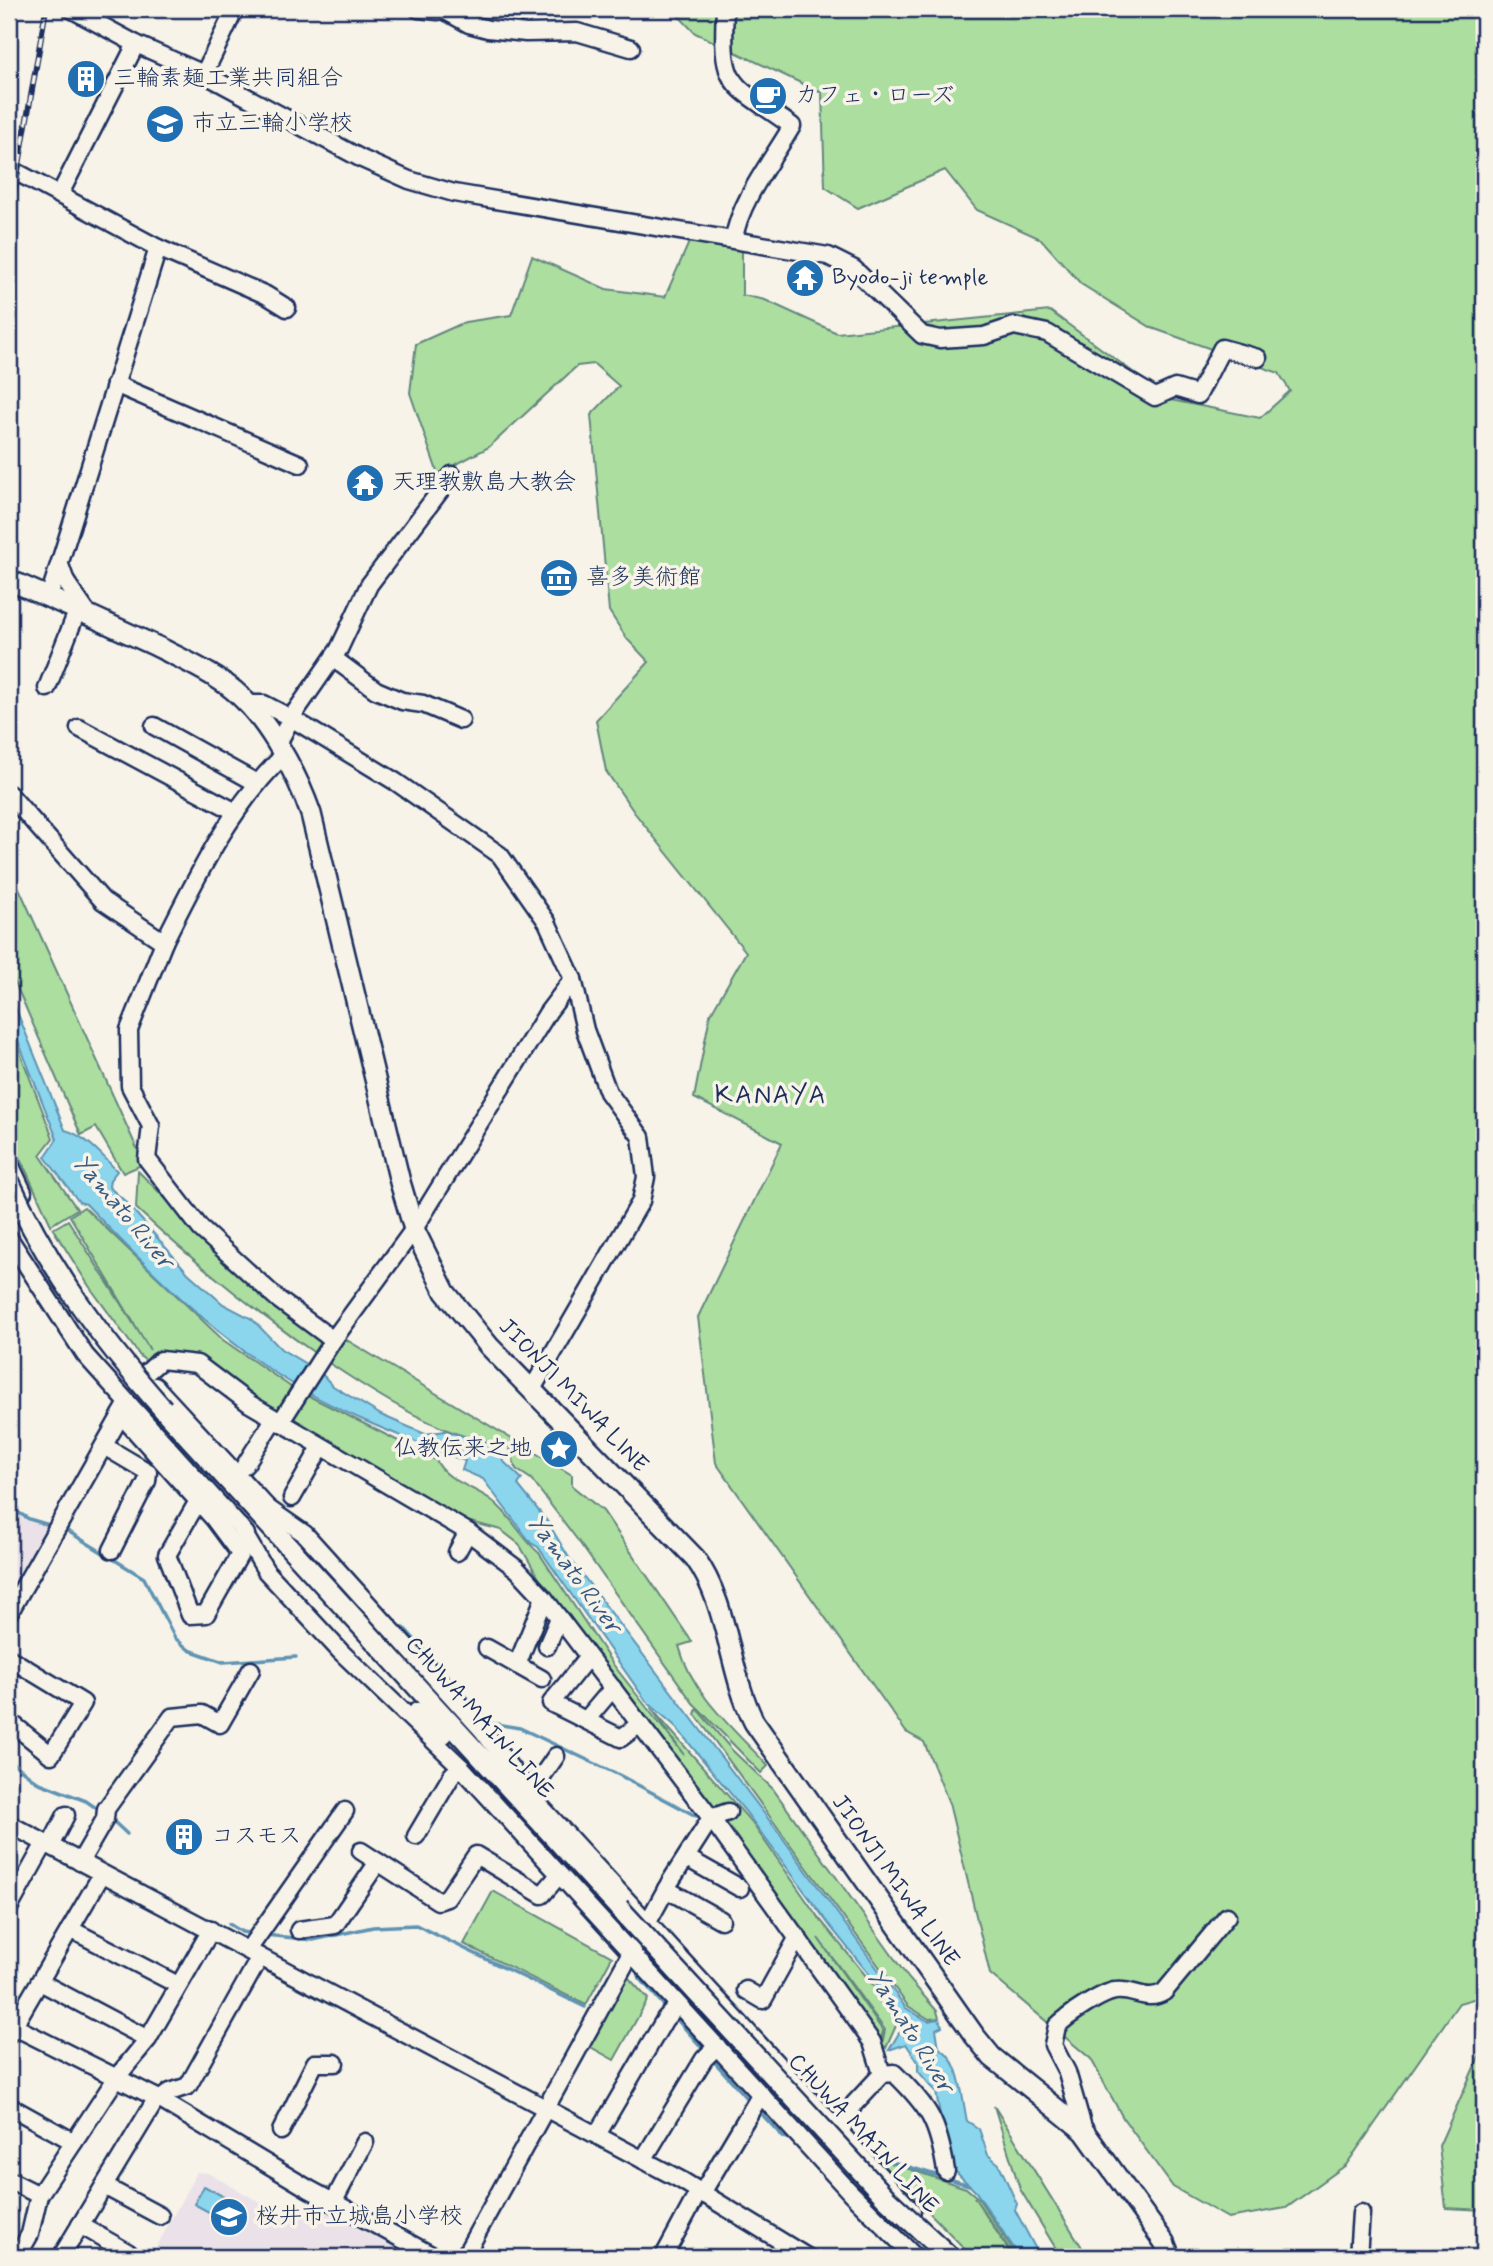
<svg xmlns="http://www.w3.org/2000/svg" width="1493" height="2266" font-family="Mynerve,'Klee One',sans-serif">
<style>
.built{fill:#ebe2e9}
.green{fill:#acde9f;stroke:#64867e;stroke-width:2}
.water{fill:#8bd6ec;stroke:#5e93b3;stroke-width:2}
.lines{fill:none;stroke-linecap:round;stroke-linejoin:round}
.stream{stroke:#5e93b3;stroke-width:3.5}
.minor-casing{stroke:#1b2f5e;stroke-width:21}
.major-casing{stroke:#1b2f5e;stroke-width:24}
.minor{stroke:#f7f3e8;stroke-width:16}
.major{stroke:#f7f3e8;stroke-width:19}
.rail-casing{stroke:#1b2f5e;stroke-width:6}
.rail{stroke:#f7f3e8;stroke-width:3.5;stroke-dasharray:10;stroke-linecap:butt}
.major-bridge-casing{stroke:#1b2f5e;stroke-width:24;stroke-linecap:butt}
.major-bridge{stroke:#f7f3e8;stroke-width:19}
.labels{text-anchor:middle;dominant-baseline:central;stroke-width:7;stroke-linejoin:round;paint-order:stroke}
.poi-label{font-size:23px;fill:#1b2f5e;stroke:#f7f3e8;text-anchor:start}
.street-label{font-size:23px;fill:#1b2f5e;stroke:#f7f3e8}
.water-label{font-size:24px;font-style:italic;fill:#375982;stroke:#f7f3e8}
.quarter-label{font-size:26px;letter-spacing:2px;fill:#1b2f5e;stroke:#f7f3e8}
</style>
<rect width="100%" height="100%" fill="#f7f3e8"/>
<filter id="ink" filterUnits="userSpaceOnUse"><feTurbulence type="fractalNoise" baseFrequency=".0143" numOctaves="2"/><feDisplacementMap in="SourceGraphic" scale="14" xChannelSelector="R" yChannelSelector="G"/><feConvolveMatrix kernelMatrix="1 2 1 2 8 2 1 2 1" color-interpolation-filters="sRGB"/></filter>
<g filter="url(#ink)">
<!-- built -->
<g class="built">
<path d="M 9,1509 L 49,1528 L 9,1599 Z"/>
<path d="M 197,2172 L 208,2173 L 290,2219 L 337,2211 L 411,2253 L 409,2257 L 151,2257 Z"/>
</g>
<!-- green -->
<g class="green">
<path d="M 672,9 L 1484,9 L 1484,1996 L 1459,2003 L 1346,2165 L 1286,2208 L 1228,2218 L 1173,2187 L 1123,2118 L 1091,2059 L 990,1974 L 949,1803 L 924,1742 L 906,1732 L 716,1463 L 698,1317 L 782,1143 L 694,1098 L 710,1015 L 746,952 L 634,812 L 606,771 L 596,720 L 649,662 L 627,639 L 609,611 L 591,415 L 619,386 L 594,364 L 577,366 L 489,447 L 438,474 L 410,393 L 416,344 L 465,322 L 511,315 L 532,256 L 606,289 L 665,297 L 690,240 L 742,249 L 742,295 L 765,300 L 837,333 L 1050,311 L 1171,400 L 1260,418 L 1290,391 L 1279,373 L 1152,328 L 1081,284 L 1041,239 L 977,210 L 945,170 L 858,208 L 825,187 L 822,93 L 695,33 Z"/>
<path d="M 9,866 L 144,1164 L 123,1173 L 96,1127 L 81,1135 L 9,969 Z"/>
<path d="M 9,1024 L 53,1138 L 40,1155 L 77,1209 L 51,1225 L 9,1134 Z"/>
<path d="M 138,1171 L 200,1233 L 338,1346 L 345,1339 L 572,1475 L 572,1486 L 603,1511 L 692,1642 L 679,1646 C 692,1695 736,1731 768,1766 L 761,1773 L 693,1703 L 579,1542 L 531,1479 L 516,1469 L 508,1443 C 417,1449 203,1272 136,1208 Z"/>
<path d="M 84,1207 L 223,1340 L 291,1387 L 277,1412 L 158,1353 L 152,1354 L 146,1361 L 140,1356 L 89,1286 L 53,1229 L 68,1220 L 150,1350 L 70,1216 Z"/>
<path d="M 305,1394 L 436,1460 C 446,1481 472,1486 490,1499 C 510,1513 520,1537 539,1553 L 612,1663 L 684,1755 L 651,1708 L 752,1823 L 818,1917 L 892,2008 L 896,2026 L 886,2048 L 882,2044 L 885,2030 L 818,1938 L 883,2031 L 878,2054 L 714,1816 L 727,1813 L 721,1805 L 709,1811 L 544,1587 L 519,1544 L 501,1530 L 459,1519 L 291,1421 Z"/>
<path d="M 697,1709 L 732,1750 L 773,1789 L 909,1979 L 937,2011 L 939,2018 L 929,2019 L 908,2006 L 695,1714 Z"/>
<path d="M 493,1891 L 612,1957 L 586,2005 L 464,1944 Z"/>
<path d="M 627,1976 L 648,1999 L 614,2060 L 589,2046 Z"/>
<path d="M 1484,2045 L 1484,2210 L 1446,2208 L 1439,2146 Z"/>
<path d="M 994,2106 L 1088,2257 L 1061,2257 L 1020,2189 Z"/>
<path d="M 876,2158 L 966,2188 L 978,2198 L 1018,2257 L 1015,2257 L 974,2197 L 1013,2257 L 969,2257 L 963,2247 Z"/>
</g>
<!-- water -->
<g class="water">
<path d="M 9,992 L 65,1130 C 85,1135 103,1156 117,1171 L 110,1180 L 109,1187 L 126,1202 L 188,1273 L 223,1304 L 252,1319 L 281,1349 L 321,1373 L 333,1386 L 381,1415 L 425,1434 L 445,1431 L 500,1446 L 498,1451 L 503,1461 L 522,1479 L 518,1485 L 547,1521 L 568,1556 L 779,1833 L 906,2008 L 928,2021 L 939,2019 L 942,2026 L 936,2029 L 939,2048 C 961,2059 962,2099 967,2121 L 979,2129 L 988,2155 L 999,2164 L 1017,2204 L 1015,2210 L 1040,2257 L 1020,2257 L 976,2192 L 949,2165 L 936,2092 L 918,2071 L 918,2062 L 906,2044 L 889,2050 L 899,2033 L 905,2030 L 894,2005 L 830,1926 L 745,1811 L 674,1725 L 646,1701 L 538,1547 L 531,1543 L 483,1479 L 462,1470 L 465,1461 C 399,1436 331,1410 272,1371 C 205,1326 142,1263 86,1204 L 79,1202 L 45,1157 L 57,1139 L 9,1018 Z"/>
<path d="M 204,2186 L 239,2205 L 229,2223 L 194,2204 Z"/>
</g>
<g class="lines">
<!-- stream -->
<g class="stream">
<path d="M 9,1507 L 29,1519 L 49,1525"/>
<path d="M 66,1530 L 144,1578 L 175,1638 L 189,1650 L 223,1662 L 296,1657"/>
<path d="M 404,1628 L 490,1723 L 520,1728 L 619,1775 L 696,1816"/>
<path d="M 9,1760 L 37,1782 L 86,1801 L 102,1812"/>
<path d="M 111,1819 L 127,1834"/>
<path d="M 229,1924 L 242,1932 L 253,1934"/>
<path d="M 265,1935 L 313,1940 L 373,1927 L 416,1925 L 585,2007"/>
<path d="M 639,1977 L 668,2010"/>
<path d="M 673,2015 L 705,2051"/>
<path d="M 36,2029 L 98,2060"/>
<path d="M 710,2057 L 750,2101"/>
<path d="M 757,2109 L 783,2137 L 793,2139"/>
<path d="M 869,2155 L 969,2185"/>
</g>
<defs>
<g id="minor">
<path d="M 71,9 L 136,44 L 204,74 L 362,159 L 409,180 L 454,193 L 828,256 L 854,269 L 922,335 L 940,339 L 984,336 L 1014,326 L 1047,333 L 1155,397 L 1175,388 L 1198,395 L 1222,348 L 1258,358"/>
<path d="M 418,9 L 438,11 L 442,9"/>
<path d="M 442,9 L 469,24 L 488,29 L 526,33 L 577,32 L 631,48"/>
<path d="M 725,9 C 721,91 730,81 792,126 C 773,159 739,202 734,239"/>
<path d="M 204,74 L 235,9"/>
<path d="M 9,168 L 158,248 L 266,295 L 287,308"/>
<path d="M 60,194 L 136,44"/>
<path d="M 115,384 L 300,464"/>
<path d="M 60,565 L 66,582 L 88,614"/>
<path d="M 49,597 L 158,248"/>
<path d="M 333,658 L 376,690 L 402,701 L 423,704 L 461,720"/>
<path d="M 47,688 L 78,609"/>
<path d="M 246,704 L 264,704 L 291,718 L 396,782 L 500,855 L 547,922 L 573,979 L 585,1030 L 608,1092 L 641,1137 L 646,1177 L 641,1201 L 531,1391"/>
<path d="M 154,726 L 255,782"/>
<path d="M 79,728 L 236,812"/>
<path d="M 277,746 L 291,718 L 339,649 L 369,585 L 452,475"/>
<path d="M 9,794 L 103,901 L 164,942 C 197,876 230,807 284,755"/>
<path d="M 164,942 L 129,1030 L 130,1086 L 151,1126 L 147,1159 L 201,1229 L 279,1300 L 333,1340"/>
<path d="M 9,1162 L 23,1192"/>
<path d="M 9,1238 L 85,1355 L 246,1534"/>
<path d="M 145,1374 L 161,1360 L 197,1364 L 250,1404 L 468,1532 L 517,1569 L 544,1598 L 711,1818 L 872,2042 L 882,2074 L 854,2104 L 840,2133"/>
<path d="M 155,1386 L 275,1516"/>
<path d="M 121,1415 L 214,1519 L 240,1554 L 206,1614 L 190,1615 L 167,1555 L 198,1501"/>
<path d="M 280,1423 L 333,1340 L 414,1229 L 548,1012 L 573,979"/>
<path d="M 104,1446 L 148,1472 L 147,1481 L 112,1550"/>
<path d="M 245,1465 L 274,1419"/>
<path d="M 292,1498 L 321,1447"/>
<path d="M 269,1509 L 305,1534 L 483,1731 L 533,1798 L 912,2211"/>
<path d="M 240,1527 L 266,1571 L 341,1652 L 461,1767 L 850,2192 L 915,2257"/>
<path d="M 457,1552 L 468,1532"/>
<path d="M 9,1613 L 125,1408"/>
<path d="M 547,1646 L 559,1618"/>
<path d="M 487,1648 L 542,1679"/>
<path d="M 588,1657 L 551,1703 L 621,1738 L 640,1724"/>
<path d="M 9,1658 L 83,1703 L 51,1755 L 9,1721"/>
<path d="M 517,1665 L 544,1598"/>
<path d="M 417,1711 L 444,1735"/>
<path d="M 586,1720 L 613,1688"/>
<path d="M 527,1791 L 538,1782 L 556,1756"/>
<path d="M 9,1824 L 681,2180 L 807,2257"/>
<path d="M 416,1836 L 452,1775 L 461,1767"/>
<path d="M 50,1846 L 66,1815"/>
<path d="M 361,1851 L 378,1862"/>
<path d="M 687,1858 L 740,1888"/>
<path d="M 80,1862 L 105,1819 L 106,1809 L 172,1717 L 202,1714 L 220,1724 L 251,1670"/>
<path d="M 666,1889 L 721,1920"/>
<path d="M 9,1908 L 45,1843"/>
<path d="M 70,1929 L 178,1985"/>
<path d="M 299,1930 L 335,1925 L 378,1862 L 438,1901 L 447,1898 L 476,1855 L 542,1895 L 559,1875"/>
<path d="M 248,1950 L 345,1811"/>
<path d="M 40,1982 L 148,2039"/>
<path d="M 746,1990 L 763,2000 L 798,1937"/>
<path d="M 9,2024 L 157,2098 L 309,2189 L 435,2257"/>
<path d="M 9,2034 L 102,1874"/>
<path d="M 882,2074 L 894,2073 C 930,2108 938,2122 946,2171"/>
<path d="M 160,2100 L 170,2092 L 188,2086 L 260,1957"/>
<path d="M 9,2106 L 74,2142"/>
<path d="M 281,2131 L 315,2063 L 335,2063"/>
<path d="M 1084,2131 L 1067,2072 L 1053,2045 L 1057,2026 C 1067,2016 1101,1993 1115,1991 C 1133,1988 1147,2003 1164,1992 L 1227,1916"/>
<path d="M 597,2135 L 665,2019 L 678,2005"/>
<path d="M 643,2160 L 704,2059 L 717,2046"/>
<path d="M 9,2180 L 39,2195"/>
<path d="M 104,2186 L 160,2216"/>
<path d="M 702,2193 L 761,2094"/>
<path d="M 333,2203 L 365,2142"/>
<path d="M 80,2225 L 129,2253"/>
<path d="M 665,2254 L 699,2191"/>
<path d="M 17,2257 L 30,2234 L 39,2195 L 117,2077 L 148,2039 L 211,1930"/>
<path d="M 61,2257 L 157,2098"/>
<path d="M 464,2257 L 670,1882 L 711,1818 L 728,1812"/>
<path d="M 1358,2257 L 1361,2213"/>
</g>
<g id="major">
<path d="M 9,580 C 58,601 107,623 156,646 C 180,658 205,669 227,685 C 264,712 296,771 311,814 L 400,1182 L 414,1229 L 445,1292 L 489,1346 L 695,1558 C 729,1605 728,1670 754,1722 L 974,2035 L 992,2057 L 1084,2131 L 1164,2242 L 1170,2257"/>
<path d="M 163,1409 L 619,1908"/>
</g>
</defs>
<!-- minor casing -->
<use href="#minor" class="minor-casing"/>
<!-- major casing -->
<use href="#major" class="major-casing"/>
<!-- minor -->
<use href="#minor" class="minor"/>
<!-- major -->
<use href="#major" class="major"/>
<defs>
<path id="rail" d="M 9,223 L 46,9"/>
</defs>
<!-- rail casing -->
<use href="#rail" class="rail-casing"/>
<!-- rail -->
<use href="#rail" class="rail"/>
<defs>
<g id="major-bridge">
<path d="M 9,1181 C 47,1266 102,1340 163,1409"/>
<path d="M 619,1908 L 886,2198 L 950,2257"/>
</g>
</defs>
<!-- major-bridge casing -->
<use href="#major-bridge" class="major-bridge-casing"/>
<!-- major-bridge -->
<use href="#major-bridge" class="major-bridge"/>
</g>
</g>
<!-- icons -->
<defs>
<symbol id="building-disc" viewBox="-11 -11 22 22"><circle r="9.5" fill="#1f6fb2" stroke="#f7f3e8"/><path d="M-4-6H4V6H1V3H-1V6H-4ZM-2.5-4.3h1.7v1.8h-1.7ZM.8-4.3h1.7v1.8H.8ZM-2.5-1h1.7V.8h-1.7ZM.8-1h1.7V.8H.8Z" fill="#fff"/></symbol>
<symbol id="cafe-disc" viewBox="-11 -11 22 22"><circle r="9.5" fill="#1f6fb2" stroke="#f7f3e8"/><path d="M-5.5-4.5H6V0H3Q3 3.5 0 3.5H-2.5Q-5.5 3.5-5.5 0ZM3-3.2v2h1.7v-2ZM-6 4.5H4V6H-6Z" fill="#fff"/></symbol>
<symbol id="school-disc" viewBox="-11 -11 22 22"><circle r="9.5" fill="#1f6fb2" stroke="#f7f3e8"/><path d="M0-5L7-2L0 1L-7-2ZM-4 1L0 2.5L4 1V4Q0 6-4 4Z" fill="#fff"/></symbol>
<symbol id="temple-disc" viewBox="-11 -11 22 22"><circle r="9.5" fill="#1f6fb2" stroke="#f7f3e8"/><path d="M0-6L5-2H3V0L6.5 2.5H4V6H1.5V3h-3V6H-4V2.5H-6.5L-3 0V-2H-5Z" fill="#fff"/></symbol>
<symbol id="museum-disc" viewBox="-11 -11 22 22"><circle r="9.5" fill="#1f6fb2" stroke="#f7f3e8"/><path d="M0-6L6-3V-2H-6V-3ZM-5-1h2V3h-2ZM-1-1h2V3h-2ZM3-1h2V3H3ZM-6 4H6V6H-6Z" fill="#fff"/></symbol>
<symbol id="sight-disc" viewBox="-11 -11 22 22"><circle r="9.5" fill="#1f6fb2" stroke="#f7f3e8"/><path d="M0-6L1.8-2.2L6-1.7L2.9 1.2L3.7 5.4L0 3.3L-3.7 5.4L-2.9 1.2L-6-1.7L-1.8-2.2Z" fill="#fff"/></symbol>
</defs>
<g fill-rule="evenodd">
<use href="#building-disc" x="64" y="57" width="44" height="44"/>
<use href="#cafe-disc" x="746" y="74" width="44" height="44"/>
<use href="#school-disc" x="143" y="102" width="44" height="44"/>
<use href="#temple-disc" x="783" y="256" width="44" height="44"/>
<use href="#temple-disc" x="343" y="461" width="44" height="44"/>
<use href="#museum-disc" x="537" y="556" width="44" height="44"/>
<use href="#sight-disc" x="537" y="1427" width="44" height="44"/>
<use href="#building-disc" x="162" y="1815" width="44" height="44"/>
<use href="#school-disc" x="207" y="2195" width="44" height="44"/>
</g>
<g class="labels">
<!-- poi labels -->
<g class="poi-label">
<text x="113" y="79">三輪素麺工業共同組合</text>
<text x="795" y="96">カフェ・ローズ</text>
<text x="192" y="124">市立三輪小学校</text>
<text x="832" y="278">Byodo-ji temple</text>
<text x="392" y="483">天理教敷島大教会</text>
<text x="586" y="578">喜多美術館</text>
<text x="532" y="1449" text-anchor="end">仏教伝来之地</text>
<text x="211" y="1837">コスモス</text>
<text x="256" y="2217">桜井市立城島小学校</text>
</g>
<!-- street labels -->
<g class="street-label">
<text transform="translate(573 1396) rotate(46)">JIONJI MIWA LINE</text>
<text transform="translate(479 1718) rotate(48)">CHUWA MAIN LINE</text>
<text transform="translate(895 1881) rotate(55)">JIONJI MIWA LINE</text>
<text transform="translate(863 2134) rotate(47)">CHUWA MAIN LINE</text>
</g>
<!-- water labels -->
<g class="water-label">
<text transform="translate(123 1212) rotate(50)">Yamato River</text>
<text transform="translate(574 1574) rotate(54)">Yamato River</text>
<text transform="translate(910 2031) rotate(58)">Yamato River</text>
</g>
<!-- quarter labels -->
<g class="quarter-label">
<text x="771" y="1096">KANAYA</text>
</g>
</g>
<!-- margin -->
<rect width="1493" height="2266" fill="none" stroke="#f7f3e8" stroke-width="35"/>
<rect x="18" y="18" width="1458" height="2231" fill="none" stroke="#1b2f5e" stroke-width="2.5" filter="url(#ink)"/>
</svg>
